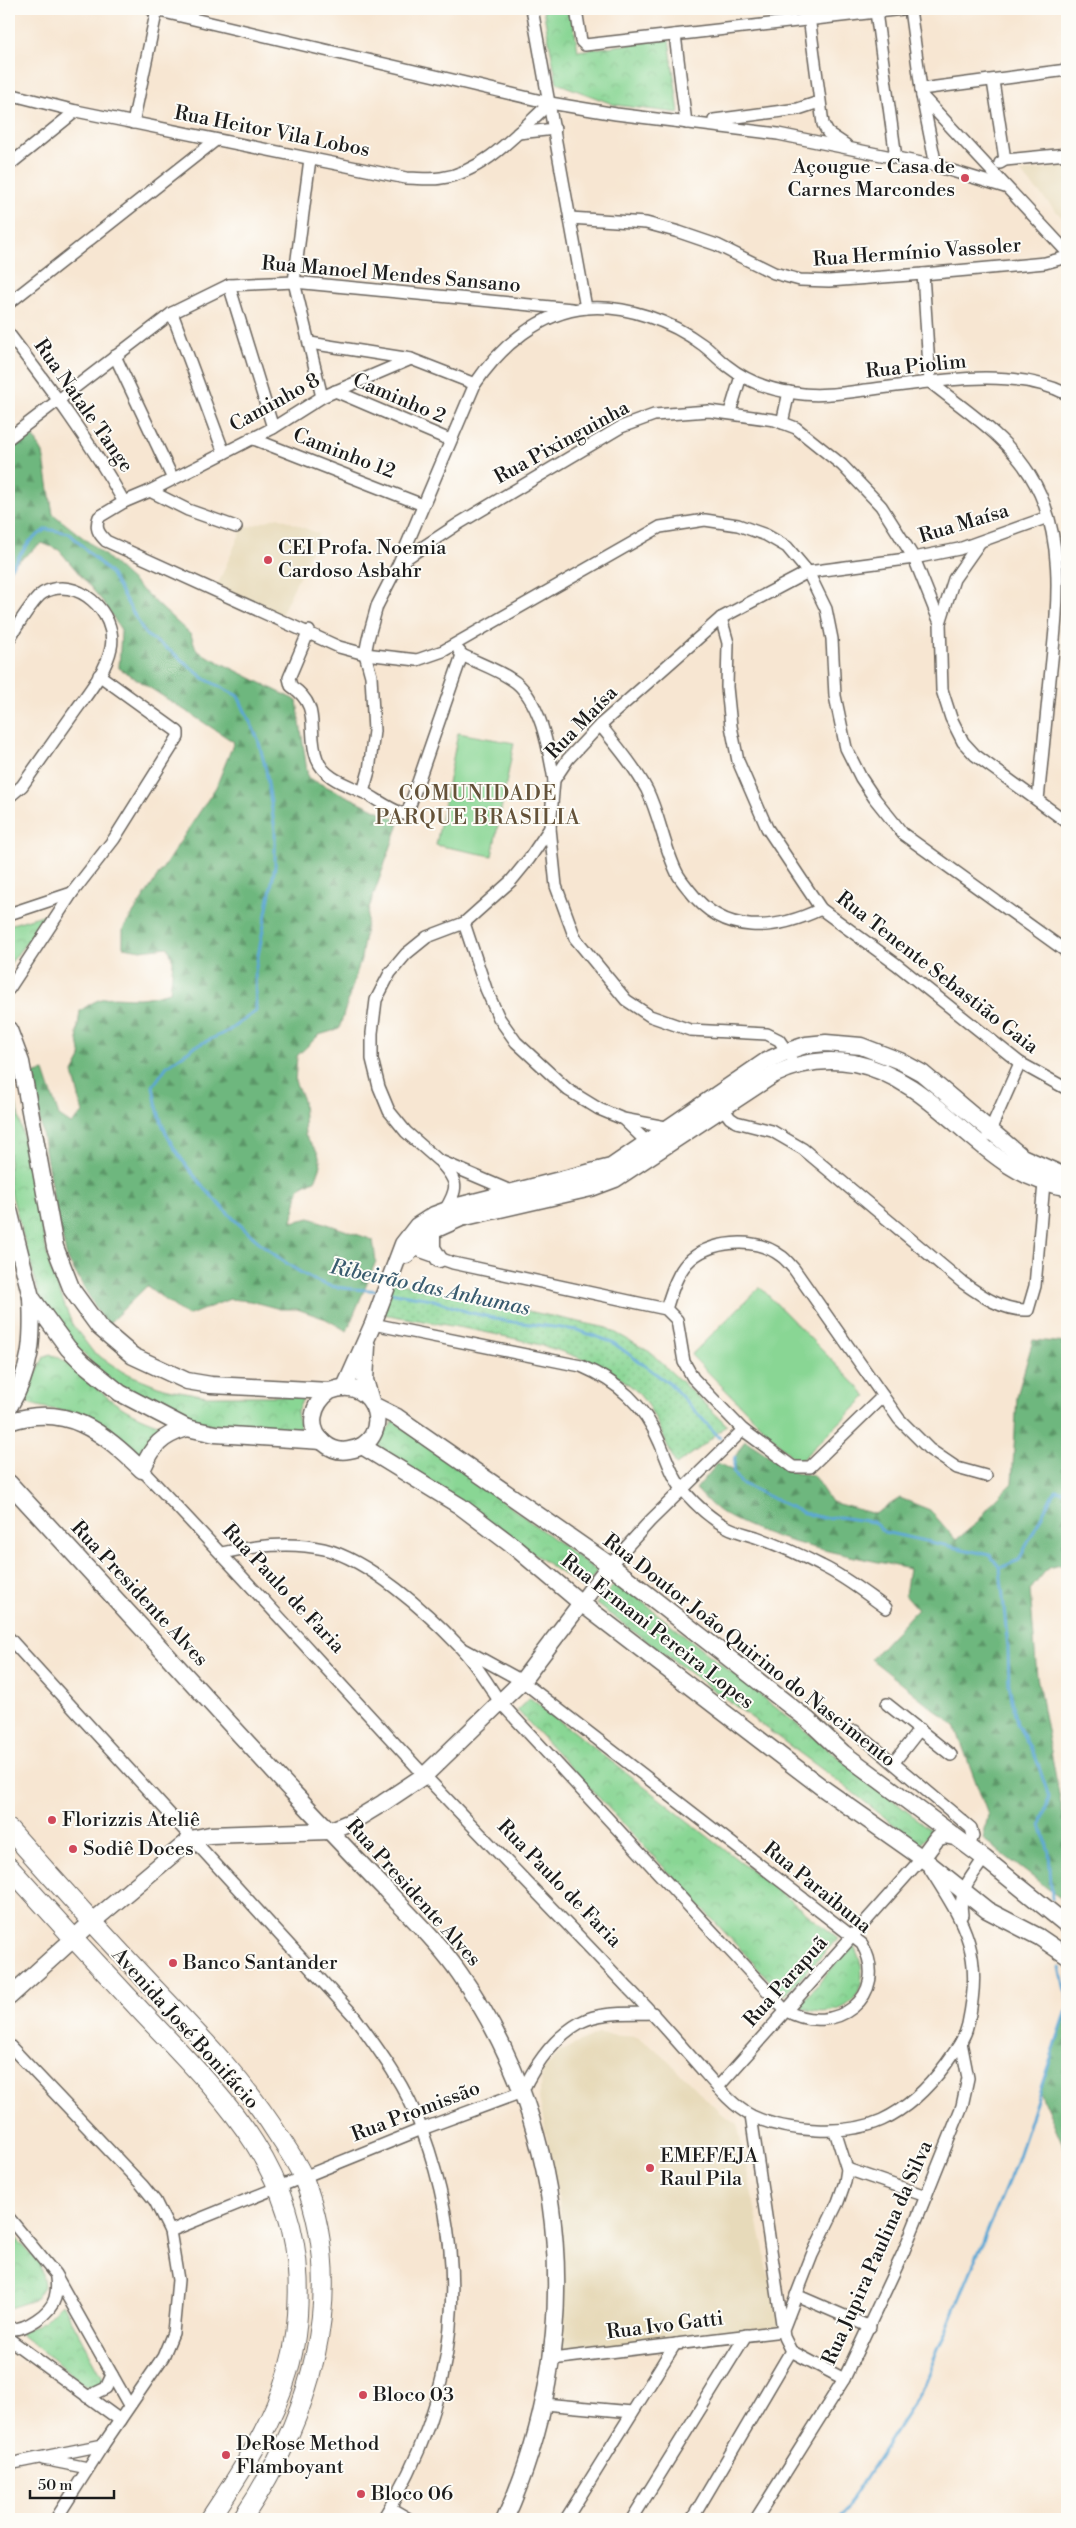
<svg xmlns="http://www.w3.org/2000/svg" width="1076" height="2528" font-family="'Libre Bodoni',serif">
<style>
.built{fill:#e7daba}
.grass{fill:url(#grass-dots);stroke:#527958}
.forest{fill:url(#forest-firs);stroke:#456a4d}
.park{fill:url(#park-crowns);stroke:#527958}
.garden{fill:#89d694;stroke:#527958}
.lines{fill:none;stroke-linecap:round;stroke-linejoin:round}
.stream{stroke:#5ca7d4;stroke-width:3}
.street-casing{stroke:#69635c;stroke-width:14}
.secondary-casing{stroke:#69635c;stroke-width:19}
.primary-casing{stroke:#69635c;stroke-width:21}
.street{stroke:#fff;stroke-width:11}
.secondary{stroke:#fff;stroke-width:16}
.primary{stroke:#fff;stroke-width:19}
.poi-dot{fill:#d1495b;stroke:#fdfcf7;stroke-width:2}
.labels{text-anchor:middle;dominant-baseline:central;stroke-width:4;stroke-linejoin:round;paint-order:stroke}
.street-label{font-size:20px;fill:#1c1c1c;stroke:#fdfcf7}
.poi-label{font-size:20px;fill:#1c1c1c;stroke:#fdfcf7;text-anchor:start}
.neighbourhood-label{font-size:21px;letter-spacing:1px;fill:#645239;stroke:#fdfcf7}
.water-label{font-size:21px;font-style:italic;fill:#395b6f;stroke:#fdfcf7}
</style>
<defs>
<pattern id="grass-dots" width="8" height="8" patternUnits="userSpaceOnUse" patternTransform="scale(1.25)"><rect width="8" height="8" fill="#89d694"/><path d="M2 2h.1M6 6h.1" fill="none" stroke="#76b77f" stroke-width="1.8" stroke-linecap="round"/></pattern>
<pattern id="forest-firs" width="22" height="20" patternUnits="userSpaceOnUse" patternTransform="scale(1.25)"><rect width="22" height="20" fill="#6eb77e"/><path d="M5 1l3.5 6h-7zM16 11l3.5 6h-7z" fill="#5a9466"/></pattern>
<pattern id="park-crowns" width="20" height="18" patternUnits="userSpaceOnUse" patternTransform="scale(1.25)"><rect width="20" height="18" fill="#89d694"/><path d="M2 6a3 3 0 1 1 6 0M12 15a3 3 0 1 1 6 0" fill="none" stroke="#76b77f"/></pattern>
</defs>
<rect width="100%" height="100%" fill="#fdfcf7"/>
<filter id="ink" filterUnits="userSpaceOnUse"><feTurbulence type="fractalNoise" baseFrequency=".02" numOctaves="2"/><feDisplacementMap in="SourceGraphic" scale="10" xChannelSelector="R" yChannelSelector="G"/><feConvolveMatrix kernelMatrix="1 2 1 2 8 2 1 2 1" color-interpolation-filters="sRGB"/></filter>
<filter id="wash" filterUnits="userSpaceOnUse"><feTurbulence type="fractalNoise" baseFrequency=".0096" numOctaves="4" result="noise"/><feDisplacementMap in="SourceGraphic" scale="20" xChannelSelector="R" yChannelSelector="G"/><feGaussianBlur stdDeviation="1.12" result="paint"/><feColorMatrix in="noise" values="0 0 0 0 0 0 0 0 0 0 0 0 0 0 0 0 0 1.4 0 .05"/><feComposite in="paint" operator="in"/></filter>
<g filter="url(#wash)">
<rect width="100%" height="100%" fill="#f7e6d2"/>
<!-- built -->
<g class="built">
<path d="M 1067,166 L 1067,223 L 1020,172 Z"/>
<path d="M 278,517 L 319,534 L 281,615 L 217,586 L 242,529 Z"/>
<path d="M 597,2034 L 637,2037 L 661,2053 L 720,2113 L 737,2123 L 781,2331 L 562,2351 L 560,2206 L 539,2098 L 542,2072 L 561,2051 Z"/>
</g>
<!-- grass -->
<path class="grass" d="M 392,1282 L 607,1328 L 650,1352 L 727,1425 L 700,1448 L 676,1465 C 665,1442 656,1413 639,1394 C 593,1343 451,1327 383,1314 Z"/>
<!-- forest -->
<g class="forest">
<path d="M 31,432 L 43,453 L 53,514 L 100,551 L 191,635 L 197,651 L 297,701 L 308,778 L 400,821 L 369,908 L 361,959 L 339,1029 L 319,1035 L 297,1056 L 295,1081 L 303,1100 L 305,1135 L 318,1153 L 321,1165 L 316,1179 L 299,1188 L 292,1222 L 310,1218 L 373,1240 L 376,1261 L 347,1331 L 326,1319 L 297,1309 L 280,1309 L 250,1301 L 230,1299 L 187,1316 L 147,1286 L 106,1326 L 67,1258 L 53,1197 L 32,1074 L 44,1071 L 59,1116 L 71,1124 L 83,1113 L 73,1073 L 81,1058 L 77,1033 L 80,1011 C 106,992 111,998 139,998 C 149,998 160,994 170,992 L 173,961 L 168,947 L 141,950 L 123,947 L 123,929 L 216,787 L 234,742 L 119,668 L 121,630 L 104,603 L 59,550 L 42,543 L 9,568 L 9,449 Z"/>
<path d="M 1033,1340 L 1067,1343 L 1067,1563 L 1048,1568 L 1030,1590 L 1037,1677 L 1065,1826 L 1067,1827 L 1067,1895 L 1064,1901 L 983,1839 L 988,1815 L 955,1726 L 871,1659 L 917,1609 L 905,1595 L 909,1569 C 847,1554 777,1545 722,1513 C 712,1507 704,1497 696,1489 L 718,1463 L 733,1471 L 735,1457 L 745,1440 L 795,1473 L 813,1475 L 831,1502 L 875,1514 L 900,1498 L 930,1510 L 956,1540 L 977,1523 L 993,1502 L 1012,1483 L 1017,1396 Z"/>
<path d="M 1067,2010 L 1067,2154 L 1040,2092 Z"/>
</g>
<!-- park -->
<g class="park">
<path d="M 543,9 L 571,9 L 578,51 L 669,39 L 679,113 L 615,105 L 557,83 Z"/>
<path d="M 49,913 L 9,965 L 9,925 Z"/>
<path d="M 9,1069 L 50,1268 L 72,1324 L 93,1352 L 123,1372 L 163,1388 L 207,1396 L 304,1396 L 297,1412 L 301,1433 L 200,1424 L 115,1385 L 45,1316 L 9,1185 Z"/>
<path d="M 50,1354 C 71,1361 89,1382 106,1396 C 122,1409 141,1419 161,1425 L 162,1433 L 143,1456 C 125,1452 116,1433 101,1423 C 77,1409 49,1412 26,1402 L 27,1393 L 44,1357 Z"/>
<path d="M 394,1421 L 597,1571 L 584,1589 L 376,1444 Z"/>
<path d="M 617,1582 L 932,1831 L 920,1845 L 842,1784 L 596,1604 Z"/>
<path d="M 530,1698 L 838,1938 L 784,1996 L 517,1710 Z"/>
<path d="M 853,1944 C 878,1990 847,2025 798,2007 Z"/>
<path d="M 9,2230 L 40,2264 L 44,2285 L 34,2300 L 9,2308 Z"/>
<path d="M 62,2303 L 104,2380 L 93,2391 L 19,2333 L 44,2321 Z"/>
</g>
<!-- garden -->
<g class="garden">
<path d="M 458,733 L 514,743 L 492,856 L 436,845 Z"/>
<path d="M 760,1287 L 867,1396 L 798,1463 L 691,1355 Z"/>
</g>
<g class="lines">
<!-- stream -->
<g class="stream">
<path d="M 9,570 L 30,541 L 46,529 L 69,533 L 110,573 L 146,635 L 172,652 L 205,679 L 238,696 L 258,739 L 266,770 L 275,830 L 275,866 L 255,972 L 256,1011 L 228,1031 L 194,1047 L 167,1066 L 153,1086 C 156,1104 159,1120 168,1137 C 192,1184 274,1266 324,1284 C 340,1290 363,1289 381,1291"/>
<path d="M 389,1292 L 431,1299 L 468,1312 L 506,1321 L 577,1330 L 612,1342 L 670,1384 L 720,1438"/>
<path d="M 735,1457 L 733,1471 L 741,1483 L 801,1512 L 823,1518 L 839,1517 L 873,1522 L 884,1532 L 990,1555 L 1000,1568 L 1019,1560 L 1055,1490 L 1067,1492"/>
<path d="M 1000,1568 L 1008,1647 L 1009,1685 L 1017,1724 L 1036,1758 L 1049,1797 L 1041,1825 L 1049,1852 L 1052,1899"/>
<path d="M 1060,1967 L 1067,2000"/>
<path d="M 839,2519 L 920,2393 L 1015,2165 L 1067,2010"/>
</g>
</g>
</g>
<g filter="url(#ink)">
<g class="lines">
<defs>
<g id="street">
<path d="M 151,9 L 550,103 L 616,114 L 778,134 L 936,166 L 1005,187"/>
<path d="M 532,9 L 586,308"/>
<path d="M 576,9 L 581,41 L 585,45 L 903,9"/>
<path d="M 808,9 L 823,124 L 828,133 L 846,145"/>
<path d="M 910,9 L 922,96 L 936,166"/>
<path d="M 876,12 L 896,158"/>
<path d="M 675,35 L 686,123"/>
<path d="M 993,81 L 1005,160"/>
<path d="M 921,89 L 1067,70"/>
<path d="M 9,94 L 76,111 L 406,178 C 417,178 430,180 441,178 C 485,172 519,131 550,103"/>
<path d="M 922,96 L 1067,252"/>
<path d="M 714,120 L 798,109 L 819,102"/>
<path d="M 133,123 L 157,9"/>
<path d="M 518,133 L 555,129"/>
<path d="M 310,159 L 294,282 L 322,397"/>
<path d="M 1000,163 L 1005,160 L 1067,154"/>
<path d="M 9,165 L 76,111"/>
<path d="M 570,218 L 646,223 L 679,232 L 717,245 L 774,273 L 800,280 L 829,281 L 923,274 L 1045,263 L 1067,257"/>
<path d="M 923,274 L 930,382 C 965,410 1006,436 1030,475 C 1068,536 1057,611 1050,679 C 1046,719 1042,760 1038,800"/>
<path d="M 229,285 L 273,428"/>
<path d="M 9,303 L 216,140"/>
<path d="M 172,313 L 224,453"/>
<path d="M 9,334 C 50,388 91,442 124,502"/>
<path d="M 310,343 L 411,359"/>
<path d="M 115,356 L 173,479"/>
<path d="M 475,384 L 411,359 L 322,397 L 273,428 L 150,491 L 124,502 L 99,517 C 95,528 98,533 106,541 L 339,647 L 365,654 L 417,660 L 443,651 L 660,527 L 705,520 L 738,525 L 766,535 L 787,547 L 808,572 L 826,609 L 832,639 L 835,696 L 846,748 L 861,778 L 875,799 L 903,834 L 1067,952"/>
<path d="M 335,391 L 450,440"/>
<path d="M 730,412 L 741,376"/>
<path d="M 782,423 L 789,392"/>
<path d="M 9,438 L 172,313 L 229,285 L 294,282 L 572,309"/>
<path d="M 251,438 L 423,505"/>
<path d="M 150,491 L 188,510 L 236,527"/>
<path d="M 399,563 L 458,524 L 621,427 L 654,415 L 709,411 L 775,420 L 796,428 L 842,465 L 881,506 L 914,558 L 940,623 L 942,690 L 951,718 L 963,742 L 975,755 L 1067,822"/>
<path d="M 721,618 L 728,643 L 727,687 L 731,726 L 738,761 L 767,828 L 821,909 L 896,964 L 1020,1063 L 1067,1089"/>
<path d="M 940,623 L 954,579 L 980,542"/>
<path d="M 309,631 L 289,678 L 291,686 C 323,707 306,730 317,759 C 325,780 349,785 367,794 C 379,801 391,810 404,814 L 408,811 L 462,655"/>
<path d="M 9,639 C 16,628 33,599 43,593 C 76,574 118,613 111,648 C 106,672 87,694 73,714 C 56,738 39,762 22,786 L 9,797"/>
<path d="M 459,651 L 462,655 C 478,663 496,669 511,679 C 540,696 549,750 554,780"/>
<path d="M 600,725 C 617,746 634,766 647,790 C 660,817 664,847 677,873 C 680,879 686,886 690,891 C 724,936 775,931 821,909"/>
<path d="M 363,792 L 369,771 L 374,731 L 371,676 L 365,654 L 368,639 L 377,606 L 399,563 L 475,384 C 500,347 540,312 587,308 C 627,305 671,321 703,345 C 711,351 718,359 726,365 C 746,381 769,390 795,393 C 819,397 843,393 866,390 C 927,383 1010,365 1067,394"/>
<path d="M 550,828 L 556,886 L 575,938 L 626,1000 L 650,1016 L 690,1030 L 767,1034 L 779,1040 L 790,1056"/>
<path d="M 9,914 L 72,893"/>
<path d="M 464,923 L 486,989 L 499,1018 L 516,1042 L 568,1090 L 599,1109 L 623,1119 L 671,1128"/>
<path d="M 9,989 L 72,893 L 114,839 L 178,737 L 178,732 L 99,675"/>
<path d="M 719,1103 L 730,1118 L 736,1122 L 772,1131 L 803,1149 L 962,1282 C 982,1296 1003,1311 1028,1310 L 1035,1286 L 1044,1183"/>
<path d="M 623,1119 L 652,1147"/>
<path d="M 988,1135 L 1020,1063"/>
<path d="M 441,1163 C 459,1183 458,1188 445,1210"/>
<path d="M 513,1192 L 438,1160 L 406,1132 L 389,1111 L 379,1087 L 372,1059 L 372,1033 L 376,1000 L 390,973 L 406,954 L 427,937 L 464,923 L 511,881 L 529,859 L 550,828 L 554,780 L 568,759 L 600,725 L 721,618 L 808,572 L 914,558 L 959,549 L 1048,517"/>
<path d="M 408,1247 L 453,1263 L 666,1309 L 677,1320 L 684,1362 L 693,1378 L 743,1430 L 793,1467 L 810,1467 L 883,1396"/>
<path d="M 666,1309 C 671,1294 676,1275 687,1263 C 709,1240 755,1236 781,1256 C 786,1259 790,1265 794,1269 L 899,1419 L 929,1449 L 957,1468 L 986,1476"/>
<path d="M 373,1324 L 581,1366 C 618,1382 644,1404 660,1443 C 667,1459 672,1477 683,1490 C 695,1504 711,1519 727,1527 C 736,1532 747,1534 756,1537 C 778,1545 801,1555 822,1566 C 845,1577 865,1593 886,1608"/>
<path d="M 142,1470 C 239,1571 331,1675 426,1777 C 493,1848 561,1917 628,1988 C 653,2013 676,2040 699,2066 C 714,2083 732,2106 752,2116 C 786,2132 847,2136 882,2120 C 908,2108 929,2087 946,2064 C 955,2051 965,2039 968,2024 C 983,1953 967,1927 930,1869"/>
<path d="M 222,1553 C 255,1546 289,1541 324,1549 C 369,1560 427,1612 459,1646 C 475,1662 487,1683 500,1702 L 785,2010 C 834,2039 892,1996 862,1944 L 522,1681 L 460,1647"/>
<path d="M 610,1565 L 650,1521 L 743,1430"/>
<path d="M 9,1638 L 354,2016 C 380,2051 407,2088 422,2130 C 472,2265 459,2397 383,2519"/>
<path d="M 887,1704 L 951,1755"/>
<path d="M 855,1731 L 971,1828 L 973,1836 L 969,1846"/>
<path d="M 894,1762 L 920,1729"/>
<path d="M 962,1915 C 958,1888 971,1879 984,1858"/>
<path d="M 9,2045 L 142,2185 L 155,2201 L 170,2231 L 178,2280 L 173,2333 L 163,2357 L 103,2445 L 56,2519"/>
<path d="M 718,2087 L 922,1858"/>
<path d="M 751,2116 L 784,2337 L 791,2351 L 844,2379"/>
<path d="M 847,2169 L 926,2196"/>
<path d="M 9,2218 L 55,2274 L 129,2405"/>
<path d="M 170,2231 L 422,2129 L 522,2092 C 535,2065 554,2037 581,2022 C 601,2011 630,2014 653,2013"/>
<path d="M 796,2295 L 870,2327"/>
<path d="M 784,2327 L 812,2255 L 838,2202 L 845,2182 L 847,2169 L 835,2131"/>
<path d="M 9,2329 C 25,2331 51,2313 55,2298 C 57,2291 57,2285 56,2278"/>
<path d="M 9,2339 L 120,2420"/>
<path d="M 552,2359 L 783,2331"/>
<path d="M 87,2397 L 106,2388 L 112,2375"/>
<path d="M 544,2404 L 632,2412"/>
<path d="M 43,2459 L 88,2468"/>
<path d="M 9,2464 L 103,2445"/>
<path d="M 390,2508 L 409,2519"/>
<path d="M 566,2519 L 675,2344"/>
<path d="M 632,2519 L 746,2335"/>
<path d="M 692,2519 L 791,2351"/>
<path d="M 756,2519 L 844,2379 L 903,2253 L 962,2106 L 968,2078 L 961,2042"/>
</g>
<g id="secondary">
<path d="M 9,1030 L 21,1062 L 55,1247 L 72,1290 L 99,1327 L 133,1356 L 187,1381 L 211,1385 L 330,1391 C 379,1372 395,1444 349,1450 C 340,1452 331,1449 324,1443 C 306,1428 312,1404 330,1391"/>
<path d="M 9,1210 L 31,1297 L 68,1348 L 83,1363 L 120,1393 L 187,1428 L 215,1434 L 322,1441"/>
<path d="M 432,1231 L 432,1248 L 439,1259"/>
<path d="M 406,1255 L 432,1231 L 461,1218 L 591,1188 L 615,1179 L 773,1075 C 799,1062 826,1058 854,1063 C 942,1081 982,1177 1067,1187"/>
<path d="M 367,1346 L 365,1380 L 371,1401"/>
<path d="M 345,1387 L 373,1324 L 403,1244 L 417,1226 L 434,1215 L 458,1206 L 611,1167 L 766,1061 L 788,1051 L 806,1045 L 826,1043 L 861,1046 L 900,1061 L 922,1073 L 1022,1157 L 1067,1177"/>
<path d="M 373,1405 L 397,1417 L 610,1565 L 808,1720 L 843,1753 L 984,1858 L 1067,1925"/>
<path d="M 9,1407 C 32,1369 33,1339 31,1297"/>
<path d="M 9,1422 C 66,1402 103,1432 142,1470 C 153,1445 161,1436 187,1428"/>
<path d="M 362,1446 L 460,1506 L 517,1549 L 581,1603 L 824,1789 L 922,1858 L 987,1910 L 1039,1937 L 1067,1956"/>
<path d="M 9,1483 C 102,1584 194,1685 287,1786 C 320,1821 352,1855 386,1890 C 411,1917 439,1943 460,1974 C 572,2134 585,2343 505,2519"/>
<path d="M 922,1858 L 937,1838 L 945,1835 L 954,1837"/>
<path d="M 9,1997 L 92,1922 L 191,1839 L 210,1835 L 329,1831 L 355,1820 L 383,1803 L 425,1775 L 522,1681 L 610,1565"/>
</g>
<g id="primary">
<path d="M 9,1829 C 55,1881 102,1933 150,1984 C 197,2033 244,2080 280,2138 C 288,2150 297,2163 303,2177 C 350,2294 309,2420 242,2519"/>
<path d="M 9,1867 C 52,1915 96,1963 141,2011 C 216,2091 294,2161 298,2279 C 299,2310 297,2341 288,2371 C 273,2425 240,2473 210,2519"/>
</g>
</defs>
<!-- street casing -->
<use href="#street" class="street-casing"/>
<!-- secondary casing -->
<use href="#secondary" class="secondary-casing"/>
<!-- primary casing -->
<use href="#primary" class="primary-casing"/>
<!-- street -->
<use href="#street" class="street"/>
<!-- secondary -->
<use href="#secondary" class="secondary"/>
<!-- primary -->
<use href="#primary" class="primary"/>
</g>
</g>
<!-- markers -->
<g class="poi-dot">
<circle cx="965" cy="178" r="5"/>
<circle cx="268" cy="560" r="5"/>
<circle cx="52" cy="1820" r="5"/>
<circle cx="73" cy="1849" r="5"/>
<circle cx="173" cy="1963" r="5"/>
<circle cx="650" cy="2168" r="5"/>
<circle cx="363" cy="2395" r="5"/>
<circle cx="226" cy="2455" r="5"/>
<circle cx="361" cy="2494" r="5"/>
</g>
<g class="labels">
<!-- street labels -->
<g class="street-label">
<text transform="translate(272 132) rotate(11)">Rua Heitor Vila Lobos</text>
<text transform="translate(917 253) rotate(-4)">Rua Hermínio Vassoler</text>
<text transform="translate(391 275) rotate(5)">Rua Manoel Mendes Sansano</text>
<text transform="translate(916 367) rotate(-6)">Rua Piolim</text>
<text transform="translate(399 399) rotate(23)">Caminho 2</text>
<text transform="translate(275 403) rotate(-29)">Caminho 8</text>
<text transform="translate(83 406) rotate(55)">Rua Natale Tange</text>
<text transform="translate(562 443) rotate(-29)">Rua Pixinguinha</text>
<text transform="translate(344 454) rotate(21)">Caminho 12</text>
<text transform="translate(964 524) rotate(-17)">Rua Maísa</text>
<text transform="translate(582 723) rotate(-46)">Rua Maísa</text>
<text transform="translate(937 973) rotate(38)">Rua Tenente Sebastião Gaia</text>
<text transform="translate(283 1589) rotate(47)">Rua Paulo de Faria</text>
<text transform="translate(139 1594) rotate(47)">Rua Presidente Alves</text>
<text transform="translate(657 1632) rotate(38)">Rua Ermani Pereira Lopes</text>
<text transform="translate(749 1651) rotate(38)">Rua Doutor João Quirino do Nascimento</text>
<text transform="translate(559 1884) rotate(46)">Rua Paulo de Faria</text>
<text transform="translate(817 1888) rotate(39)">Rua Paraibuna</text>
<text transform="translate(413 1893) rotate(48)">Rua Presidente Alves</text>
<text transform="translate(786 1982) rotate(-48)">Rua Parapuã</text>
<text transform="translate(185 2029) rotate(48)">Avenida José Bonifácio</text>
<text transform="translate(416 2112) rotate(-21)">Rua Promissão</text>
<text transform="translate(878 2253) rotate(-66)">Rua Jupira Paulina da Silva</text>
<text transform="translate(665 2326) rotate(-7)">Rua Ivo Gatti</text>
</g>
<!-- poi labels -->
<g class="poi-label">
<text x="955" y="167" text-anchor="end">Açougue - Casa de<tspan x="955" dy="23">Carnes Marcondes</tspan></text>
<text x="278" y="548">CEI Profa. Noemia<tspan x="278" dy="23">Cardoso Asbahr</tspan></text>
<text x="62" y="1820">Florizzis Ateliê</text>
<text x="83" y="1849">Sodiê Doces</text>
<text x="183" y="1963">Banco Santander</text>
<text x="660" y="2156">EMEF/EJA<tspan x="660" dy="23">Raul Pila</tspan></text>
<text x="373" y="2395">Bloco 03</text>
<text x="236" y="2444">DeRose Method<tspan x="236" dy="23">Flamboyant</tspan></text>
<text x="371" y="2494">Bloco 06</text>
</g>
<!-- neighbourhood labels -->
<g class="neighbourhood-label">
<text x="478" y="794">COMUNIDADE<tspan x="478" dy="24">PARQUE BRASILIA</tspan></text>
</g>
<!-- water labels -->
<g class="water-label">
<text transform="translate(430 1288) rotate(12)">Ribeirão das Anhumas</text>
</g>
</g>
<!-- margin -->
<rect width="1076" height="2528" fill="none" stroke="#fdfcf7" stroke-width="30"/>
<!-- scale -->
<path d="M30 2490v8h84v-8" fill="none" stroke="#1c1c1c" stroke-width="2.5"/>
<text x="38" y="2490" font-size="15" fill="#1c1c1c" stroke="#fdfcf7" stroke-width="4" paint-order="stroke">50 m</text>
</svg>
